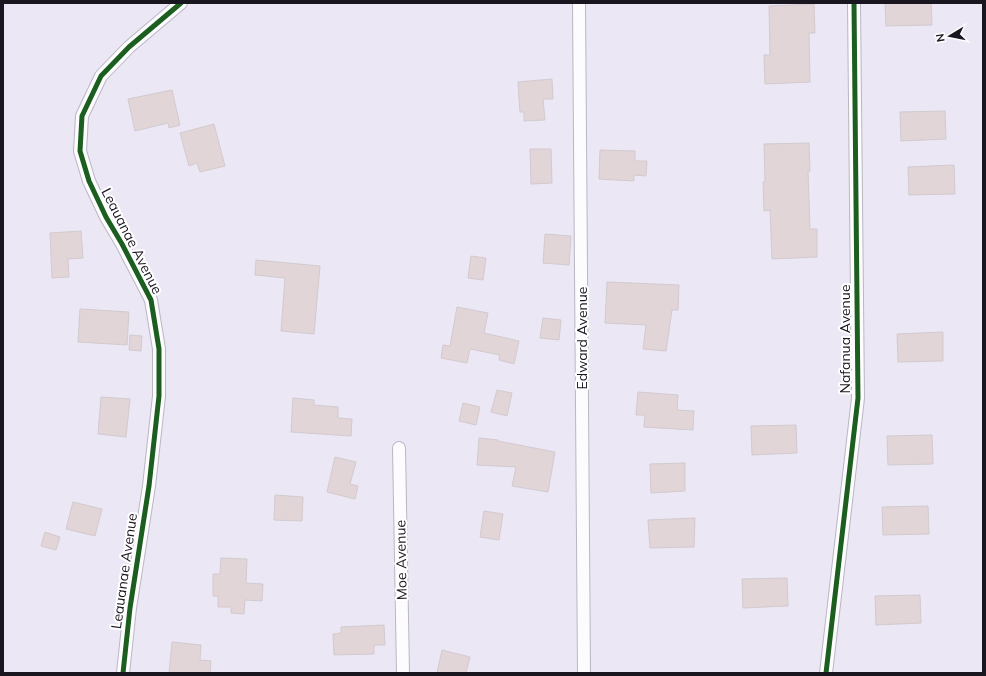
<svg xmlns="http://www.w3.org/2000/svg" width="986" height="676" font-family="Mulish,sans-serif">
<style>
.building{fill:#e1d5d8;stroke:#d2cacf}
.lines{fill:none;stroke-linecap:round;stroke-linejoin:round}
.minor-casing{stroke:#bab7c1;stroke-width:14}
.minor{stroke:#fcfbfd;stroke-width:12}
.cycleway-casing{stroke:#fff;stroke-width:8}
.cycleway{stroke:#1b5e20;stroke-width:5}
.labels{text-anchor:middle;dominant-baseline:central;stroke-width:4;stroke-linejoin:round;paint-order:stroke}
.street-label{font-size:14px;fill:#19161f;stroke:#fff}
</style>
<rect width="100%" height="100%" fill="#ebe7f4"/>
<!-- building -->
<g class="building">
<path d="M 885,3 L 931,3 L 932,25 L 886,26 Z"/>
<path d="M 814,4 L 815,33 L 809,33 L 810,82 L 765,84 L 764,55 L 770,55 L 769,6 Z"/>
<path d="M 552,79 L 553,99 L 543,99 L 545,120 L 524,121 L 524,112 L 520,112 L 518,82 Z"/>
<path d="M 172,90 L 180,125 L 169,128 L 168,123 L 135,131 L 128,99 Z"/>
<path d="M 945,111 L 946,139 L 901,141 L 900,112 Z"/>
<path d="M 214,124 L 225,166 L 200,172 L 197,163 L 189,166 L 180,133 Z"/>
<path d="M 809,143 L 810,171 L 808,171 L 810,229 L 817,229 L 817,257 L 772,259 L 770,210 L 764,211 L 763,182 L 765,182 L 764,144 Z"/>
<path d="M 530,149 L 551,149 L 552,183 L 531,184 Z"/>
<path d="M 600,150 L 635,151 L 635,161 L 647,161 L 646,176 L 634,175 L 634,181 L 599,179 Z"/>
<path d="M 954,165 L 955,194 L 909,195 L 908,167 Z"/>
<path d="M 81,231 L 83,258 L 68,259 L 69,277 L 52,278 L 50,233 Z"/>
<path d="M 545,234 L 571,236 L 569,265 L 543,263 Z"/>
<path d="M 471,256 L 486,258 L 483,280 L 468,278 Z"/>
<path d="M 256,260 L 320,266 L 314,334 L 281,331 L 285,278 L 255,275 Z"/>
<path d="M 607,282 L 679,285 L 678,310 L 672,310 L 666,351 L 643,349 L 646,325 L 605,323 Z"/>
<path d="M 457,307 L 488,313 L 484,333 L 519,341 L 514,364 L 499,360 L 500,355 L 470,349 L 467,363 L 441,358 L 443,345 L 450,346 Z"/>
<path d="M 80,309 L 129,312 L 127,345 L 78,342 Z"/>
<path d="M 543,318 L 561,320 L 559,340 L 540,338 Z"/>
<path d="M 943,332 L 943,361 L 898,362 L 897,334 Z"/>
<path d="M 130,335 L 142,336 L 141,351 L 129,350 Z"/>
<path d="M 497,390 L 512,393 L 507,416 L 491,412 Z"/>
<path d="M 638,392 L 678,395 L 677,410 L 694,411 L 693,430 L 644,427 L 645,415 L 636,415 Z"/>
<path d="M 101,397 L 130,399 L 126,437 L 98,434 Z"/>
<path d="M 293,398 L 314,400 L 314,405 L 338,407 L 338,418 L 352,419 L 351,436 L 291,432 Z"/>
<path d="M 463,403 L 480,407 L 476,425 L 459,421 Z"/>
<path d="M 796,425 L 797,453 L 752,455 L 751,426 Z"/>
<path d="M 932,435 L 933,464 L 888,465 L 887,436 Z"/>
<path d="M 479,438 L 498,440 L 498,441 L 555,452 L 548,492 L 512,486 L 516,467 L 477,465 Z"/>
<path d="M 335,457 L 356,462 L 350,484 L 358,486 L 355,499 L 327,492 Z"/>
<path d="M 685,463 L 685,491 L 651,493 L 650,464 Z"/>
<path d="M 275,495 L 303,497 L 302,521 L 274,520 Z"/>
<path d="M 73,502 L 102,509 L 95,536 L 66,529 Z"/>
<path d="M 928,506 L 929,534 L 883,535 L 882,507 Z"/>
<path d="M 484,511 L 503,514 L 499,540 L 480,537 Z"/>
<path d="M 695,518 L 694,547 L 650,548 L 648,520 Z"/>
<path d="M 45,532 L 60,537 L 56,550 L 41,546 Z"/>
<path d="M 221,558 L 247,559 L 246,583 L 263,584 L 262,601 L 245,600 L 244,614 L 231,613 L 231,607 L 218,607 L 218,596 L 213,596 L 213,574 L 220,574 Z"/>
<path d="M 787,578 L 788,606 L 743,608 L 742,579 Z"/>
<path d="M 920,595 L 921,623 L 876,625 L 875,596 Z"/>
<path d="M 384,625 L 385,645 L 374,645 L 374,654 L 334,655 L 333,634 L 341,633 L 341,627 Z"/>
<path d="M 172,642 L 201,645 L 200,660 L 211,661 L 210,673 L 169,673 Z"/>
<path d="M 442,650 L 470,657 L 466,673 L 437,673 Z"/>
</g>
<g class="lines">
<defs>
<g id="minor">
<path d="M 579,3 L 584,673"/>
<path d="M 399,448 L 403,673"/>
<path d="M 123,673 L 130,608 L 149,486 L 159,396 L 159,349 L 151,300 L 122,244 L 106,217 L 89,181 L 80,151 L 82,116 L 101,76 L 129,47 L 181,3"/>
<path d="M 826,673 L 858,398 L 854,3"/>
</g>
</defs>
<!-- minor casing -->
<use href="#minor" class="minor-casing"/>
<!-- minor -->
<use href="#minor" class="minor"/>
<defs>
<g id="cycleway">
<path d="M 123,673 L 130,608 L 149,486 L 159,396 L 159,349 L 151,300 L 122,244 L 106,217 L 89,181 L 80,151 L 82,116 L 101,76 L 129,47 L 181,3"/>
<path d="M 826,673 L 858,398 L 854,3"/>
</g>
</defs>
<!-- cycleway casing -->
<use href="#cycleway" class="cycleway-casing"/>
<!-- cycleway -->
<use href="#cycleway" class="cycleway"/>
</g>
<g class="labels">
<!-- street labels -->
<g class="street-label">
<text transform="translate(132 241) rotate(63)">Leauanae Avenue</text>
<text transform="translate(582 338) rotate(-90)">Edward Avenue</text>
<text transform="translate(845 339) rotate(-90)">Nafanua Avenue</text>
<text transform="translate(401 560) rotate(-91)">Moe Avenue</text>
<text transform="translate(124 571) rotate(-82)">Leauanae Avenue</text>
</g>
</g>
<!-- border -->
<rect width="986" height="676" fill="none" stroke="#19161f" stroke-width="8"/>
<!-- north arrow -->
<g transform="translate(950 36) rotate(260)" stroke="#ffffff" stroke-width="3" paint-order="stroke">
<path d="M0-3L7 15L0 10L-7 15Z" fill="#19161f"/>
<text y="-6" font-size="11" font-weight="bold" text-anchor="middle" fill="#19161f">N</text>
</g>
</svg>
